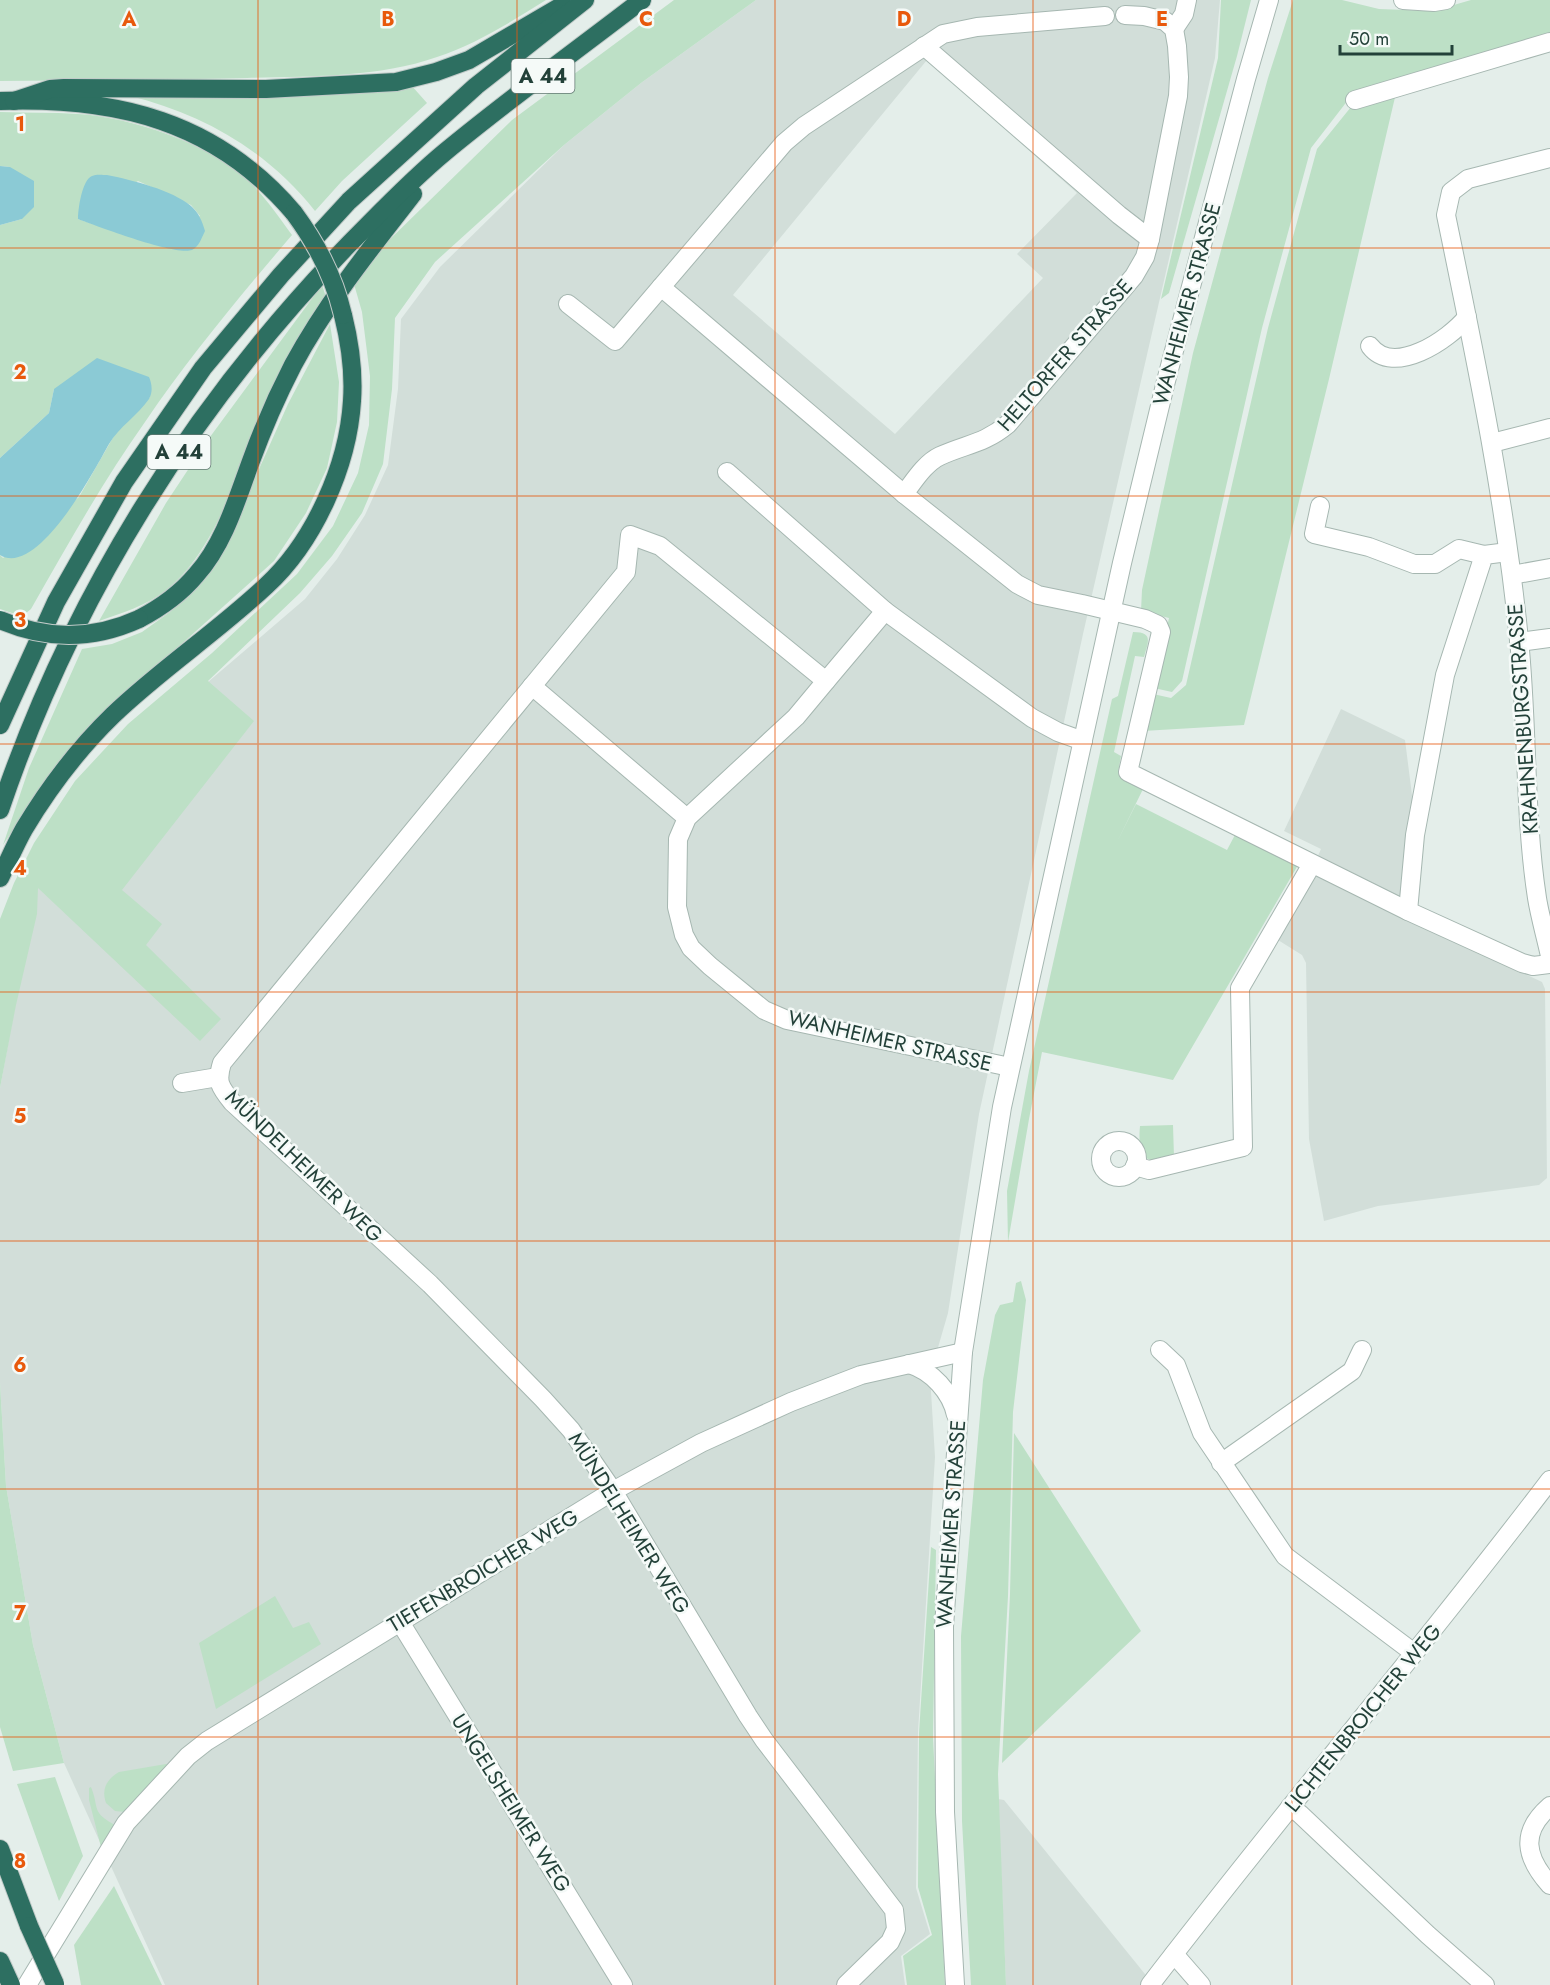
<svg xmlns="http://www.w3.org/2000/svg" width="1550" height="1985" font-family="Jost,sans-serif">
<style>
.built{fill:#d2ded9;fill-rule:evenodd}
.green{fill:#bde0c6;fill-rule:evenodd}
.water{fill:#8bcad5}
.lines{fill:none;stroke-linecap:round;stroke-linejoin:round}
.minor-casing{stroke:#a6b7b1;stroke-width:20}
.highway-casing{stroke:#c1cac8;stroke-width:20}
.minor{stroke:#fff;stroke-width:18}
.highway{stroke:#2d6f61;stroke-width:18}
.highway-bridge-casing{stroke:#c1cac8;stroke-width:20;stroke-linecap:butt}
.highway-bridge{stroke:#2d6f61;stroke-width:18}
.grid{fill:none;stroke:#e8590c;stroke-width:1.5;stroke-opacity:0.55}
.labels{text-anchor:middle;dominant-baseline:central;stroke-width:5;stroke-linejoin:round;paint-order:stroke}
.shield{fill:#f5faf8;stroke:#627872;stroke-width:1.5}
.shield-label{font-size:20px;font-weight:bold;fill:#234139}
.street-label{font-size:21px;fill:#234139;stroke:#f5faf8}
.grid-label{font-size:20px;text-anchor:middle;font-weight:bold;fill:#e8590c;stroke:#f5faf8;stroke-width:5;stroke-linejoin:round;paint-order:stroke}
</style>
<rect width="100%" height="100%" fill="#e4eeea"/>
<!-- built -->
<g class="built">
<path d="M 756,0 L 1220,0 L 1215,58 L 1083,634 L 979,1114 L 948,1313 L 930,1375 L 935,1457 L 918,1732 L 916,1888 L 930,1934 L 901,1956 L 905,1985 L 165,1985 L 64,1763 L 33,1645 L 6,1486 L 0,1383 L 0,1088 L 37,887 L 208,682 L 305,599 L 337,559 L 365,515 L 388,465 L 398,389 L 401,319 L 440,267 L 564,145 L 641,83 ZM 927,60 L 1077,193 L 1017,254 L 1043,278 L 895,434 L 733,295 Z"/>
<path d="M 1341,709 L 1405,740 L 1413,803 L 1400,897 L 1317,858 L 1321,849 L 1284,831 Z"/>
<path d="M 1314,876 L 1319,876 L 1542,982 L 1545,989 L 1547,1178 L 1539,1185 L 1378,1206 L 1324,1221 L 1309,1139 L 1306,963 L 1302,955 L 1278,940 Z"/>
<path d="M 998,1799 L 1004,1800 L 1149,1979 L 1145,1985 L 1006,1985 Z"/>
</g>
<!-- green -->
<g class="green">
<path d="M 0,0 L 546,0 C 511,22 476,44 437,57 C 377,78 310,76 247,78 C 164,80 82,80 0,81 Z"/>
<path d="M 674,0 L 756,0 L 641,83 L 564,145 L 435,262 L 395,318 L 392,389 L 383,464 L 362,513 L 332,556 L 300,593 L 208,681 L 254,721 L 122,890 L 162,924 L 146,945 L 221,1019 L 200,1041 L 38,888 L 37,914 L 16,1005 L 0,1088 L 0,919 L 14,883 L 34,843 L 75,781 L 128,724 L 212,653 L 297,574 L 333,526 L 358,473 L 369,425 L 370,376 L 362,312 L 354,284 L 381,248 L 512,120 Z"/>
<path d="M 1221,0 L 1251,0 L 1237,56 L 1169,293 L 1161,299 L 1218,58 Z"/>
<path d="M 1293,0 L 1342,0 L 1379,9 L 1433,11 L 1471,0 L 1550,0 L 1550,33 L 1355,91 L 1311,148 L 1262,328 L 1182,681 L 1172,692 L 1154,688 L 1169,618 L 1141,611 L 1142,590 L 1193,353 L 1268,78 Z"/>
<path d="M 411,85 L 427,103 L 342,181 L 315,211 C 268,151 203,114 130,96 Z"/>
<path d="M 1396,93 L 1329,379 L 1244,725 L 1143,731 L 1153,694 L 1171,698 L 1186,685 L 1268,328 L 1317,149 L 1355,102 Z"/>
<path d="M 0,112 C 26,113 52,112 78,114 C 131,117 210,144 249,181 C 265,197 279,217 292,235 C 240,296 190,356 145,422 C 103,481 67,546 31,609 L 25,614 L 18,615 L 0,609 L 0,555 L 3,558 L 79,497 L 115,434 L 150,397 L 54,389 L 49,413 L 0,458 L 0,225 L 22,219 L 10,167 L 0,166 ZM 138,181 L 191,205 L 200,216 L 149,243 L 78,219 Z"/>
<path d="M 322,285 L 326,297 C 308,328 285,360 271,392 C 243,454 220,549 165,591 C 145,606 122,613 99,621 L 166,503 L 207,441 Z"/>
<path d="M 330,324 L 339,382 L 337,422 L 327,468 L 306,513 L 274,561 L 108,710 L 31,802 L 3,845 L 29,768 L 82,649 L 112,644 L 142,632 L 170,612 L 195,589 L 235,523 L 288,404 Z"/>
<path d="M 1133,632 C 1154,632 1148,642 1144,657 L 1135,656 L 1114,752 L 1121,756 L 1118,773 L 1144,787 L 1117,842 L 1136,804 L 1227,850 L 1236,833 L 1298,865 L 1173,1080 L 1042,1052 L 1029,1119 L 1008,1242 L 1007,1191 L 1029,1071 L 1112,699 L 1118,696 Z"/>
<path d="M 1173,1125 L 1174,1157 C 1167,1158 1160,1160 1154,1160 C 1138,1161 1139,1137 1140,1126 Z"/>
<path d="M 1021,1281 L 1026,1300 L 1013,1412 L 1008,1596 L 998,1774 L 1006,1985 L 971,1985 L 962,1821 L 961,1636 L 983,1380 L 995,1315 L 1000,1305 L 1013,1302 L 1016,1283 Z"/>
<path d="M 0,1383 L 6,1486 L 33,1645 L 64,1763 L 13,1771 L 0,1727 Z"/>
<path d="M 1014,1433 L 1141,1631 L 1002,1763 L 1010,1594 Z"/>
<path d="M 931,1547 L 936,1550 L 933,1737 L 945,1985 L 907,1985 L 903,1956 L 932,1935 L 918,1887 L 919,1733 Z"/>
<path d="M 275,1596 L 293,1628 L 309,1622 L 321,1644 L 216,1709 L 199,1643 Z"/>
<path d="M 166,1764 L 168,1765 L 125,1812 L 115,1811 L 106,1803 C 101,1789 107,1779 119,1772 Z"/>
<path d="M 55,1777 L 83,1856 L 59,1901 L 17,1784 Z"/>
<path d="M 91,1787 C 100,1809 90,1812 117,1826 L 102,1851 L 89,1800 L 89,1788 Z"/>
<path d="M 114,1886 L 162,1985 L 81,1985 L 74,1945 Z"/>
</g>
<!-- water -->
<g class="water">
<path d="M 0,166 L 10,167 L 34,181 L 34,207 L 22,219 L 0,225 Z"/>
<path d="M 107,175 C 132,180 172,190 191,206 C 199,213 202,221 205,231 C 202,237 199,247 192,250 C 175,256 97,226 78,219 C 78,209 82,180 92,176 C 96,174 103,175 107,175 Z"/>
<path d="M 97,358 L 149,377 C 152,384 153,392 149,399 C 137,416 120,426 109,444 C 95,469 38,578 0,555 L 0,458 L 49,413 L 54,389 Z"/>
</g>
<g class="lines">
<defs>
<g id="minor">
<path d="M 1403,0 L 1434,2 L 1446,0"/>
<path d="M 1174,29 L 1184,14 L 1187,0"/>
<path d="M 924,46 L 1119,215 L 1150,239"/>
<path d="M 1355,100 L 1550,42"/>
<path d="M 1550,158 L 1468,179 L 1451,192 L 1446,215 C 1475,356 1505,497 1519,640 C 1528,726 1524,813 1537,898 C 1540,917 1546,937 1550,956"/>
<path d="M 661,287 L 904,494 L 1017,584 L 1038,595 L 1082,604 L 1145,619 L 1158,625 L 1161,632 L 1128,772 L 1408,911"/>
<path d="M 568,304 L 615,341 L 784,143 L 804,126 L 943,34 L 977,27 L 1105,16"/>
<path d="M 1370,346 C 1393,377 1449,340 1467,317"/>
<path d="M 1492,443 L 1550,428"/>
<path d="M 727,472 L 885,611 L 1032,718 L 1058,732 L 1083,741"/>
<path d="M 904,494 C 914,481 925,463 940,456 C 966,444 984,444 1008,424 L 1134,276 L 1145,257 L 1150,239 L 1178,96 L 1179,77 L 1177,46 L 1174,29 L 1165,21 L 1144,16 L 1125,15"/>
<path d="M 1320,506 L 1314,534 L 1369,547 L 1414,564 L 1435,564 L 1459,549 L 1484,555"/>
<path d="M 1508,552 L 1484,555 L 1445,675 L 1415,835 L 1408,911 L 1522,963 L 1533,966 L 1550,964"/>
<path d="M 1512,575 L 1550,568"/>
<path d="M 1519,642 L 1550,638"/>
<path d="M 826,681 L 796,717 L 687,818 L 678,839 L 677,907 L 684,935 L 691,948 L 710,966 L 764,1010 L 787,1020 L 1010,1067"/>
<path d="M 532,686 L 687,818"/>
<path d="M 182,1083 L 218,1077"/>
<circle cx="1119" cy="1159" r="18"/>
<path d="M 1135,1166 L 1149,1170 L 1243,1147 L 1240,988 L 1312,864"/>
<path d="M 1160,1350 L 1176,1365 L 1202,1433 L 1285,1556 L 1414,1653"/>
<path d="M 909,1364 C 932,1371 951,1392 956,1415"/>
<path d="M 1221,1463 L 1352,1371 L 1362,1350"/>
<path d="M 400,1622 L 623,1985"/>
<path d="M 1550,1806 C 1520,1832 1525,1857 1550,1885"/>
<path d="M 1290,1807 L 1300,1814 L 1428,1935 L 1485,1985"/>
<path d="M 1174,1954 L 1201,1985"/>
<path d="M 27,1985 L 126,1823 L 188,1756 L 207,1741 L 613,1491 L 701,1443 L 791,1402 L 861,1375 L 963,1352"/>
<path d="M 846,1985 L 890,1942 L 896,1929 L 894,1910 L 764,1740 L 748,1716 L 613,1491 L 571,1430 L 543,1399 L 430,1284 L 232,1102 C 220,1087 216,1082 222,1063 L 626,572 L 630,535 L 660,546 L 826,681 L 885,611"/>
<path d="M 955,1985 L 945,1812 L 944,1627 L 963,1352 L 1002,1107 L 1122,563 L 1166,381 L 1246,79 L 1269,0"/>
<path d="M 1150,1985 C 1281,1814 1420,1651 1550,1480"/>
</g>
<g id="highway">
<path d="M 0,101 C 117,97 216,121 294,213"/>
<path d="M 14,101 L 50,89 L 64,88 L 266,89 L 396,82 L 436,72 L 469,60 L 563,5"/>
<path d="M 139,619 C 160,608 181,593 196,575 C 224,544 237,499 251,461 C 263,428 277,396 293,365 C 326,304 370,249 413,194"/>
<path d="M 0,725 L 56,602 L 124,482 L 203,368 L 281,275 L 349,201 L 476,86 L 585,0"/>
<path d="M 0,810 C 72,596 193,405 350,243 C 381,212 411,180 445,152 C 509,99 577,50 642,0"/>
<path d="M 0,878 C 8,862 15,845 24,829 C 48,789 79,748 113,715 C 161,669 217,632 266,586 C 314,542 348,466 352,401 C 354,372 350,343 343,315"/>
<path d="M 0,1849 L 29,1926"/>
<path d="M 0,1961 L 11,1985"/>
</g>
</defs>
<!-- minor casing -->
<use href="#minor" class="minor-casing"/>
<!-- highway casing -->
<use href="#highway" class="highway-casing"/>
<!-- minor -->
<use href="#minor" class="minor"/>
<!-- highway -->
<use href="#highway" class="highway"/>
<defs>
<g id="highway-bridge">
<path d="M 294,213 C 317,244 334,277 343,315"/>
<path d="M 0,620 C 46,640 93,640 139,619"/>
<path d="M 29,1926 L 55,1984"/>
</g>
</defs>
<!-- highway-bridge casing -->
<use href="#highway-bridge" class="highway-bridge-casing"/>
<!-- highway-bridge -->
<use href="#highway-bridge" class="highway-bridge"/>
</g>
<!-- grid -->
<path class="grid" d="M 258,0 L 258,1985M 517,0 L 517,1985M 775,0 L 775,1985M 1033,0 L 1033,1985M 1292,0 L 1292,1985M 0,248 L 1550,248M 0,496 L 1550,496M 0,744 L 1550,744M 0,992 L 1550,992M 0,1241 L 1550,1241M 0,1489 L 1550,1489M 0,1737 L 1550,1737"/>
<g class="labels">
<!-- shield labels -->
<g class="shield">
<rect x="511.5" y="59" width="63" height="34" rx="4.5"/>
<rect x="147.5" y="435" width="63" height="34" rx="4.5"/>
</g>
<g class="shield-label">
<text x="543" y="76">A 44</text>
<text x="179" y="452">A 44</text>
</g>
<!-- street labels -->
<g class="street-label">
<text transform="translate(1187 304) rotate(-75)">WANHEIMER STRASSE</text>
<text transform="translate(1065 355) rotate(-49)">HELTORFER STRASSE</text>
<text transform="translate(1523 719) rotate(-94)">KRAHNENBURGSTRASSE</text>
<text transform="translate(890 1041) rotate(13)">WANHEIMER STRASSE</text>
<text transform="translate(304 1166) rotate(44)">MÜNDELHEIMER WEG</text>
<text transform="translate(629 1523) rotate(58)">MÜNDELHEIMER WEG</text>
<text transform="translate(951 1524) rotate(-86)">WANHEIMER STRASSE</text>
<text transform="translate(483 1571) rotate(-31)">TIEFENBROICHER WEG</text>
<text transform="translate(1363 1718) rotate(-51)">LICHTENBROICHER WEG</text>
<text transform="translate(511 1803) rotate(58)">UNGELSHEIMER WEG</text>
</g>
</g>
<g class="grid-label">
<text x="129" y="26">A</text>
<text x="388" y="26">B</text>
<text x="646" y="26">C</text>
<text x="904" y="26">D</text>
<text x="1162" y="26">E</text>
<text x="20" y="131">1</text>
<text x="20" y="379">2</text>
<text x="20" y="627">3</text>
<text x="20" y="875">4</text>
<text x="20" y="1123">5</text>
<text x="20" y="1372">6</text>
<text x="20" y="1620">7</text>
<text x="20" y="1868">8</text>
</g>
<!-- scale -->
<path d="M1340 45v9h112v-9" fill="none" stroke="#234139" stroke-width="3"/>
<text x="1349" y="45" font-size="18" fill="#234139" stroke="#f5faf8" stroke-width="4.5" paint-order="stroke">50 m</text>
</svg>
